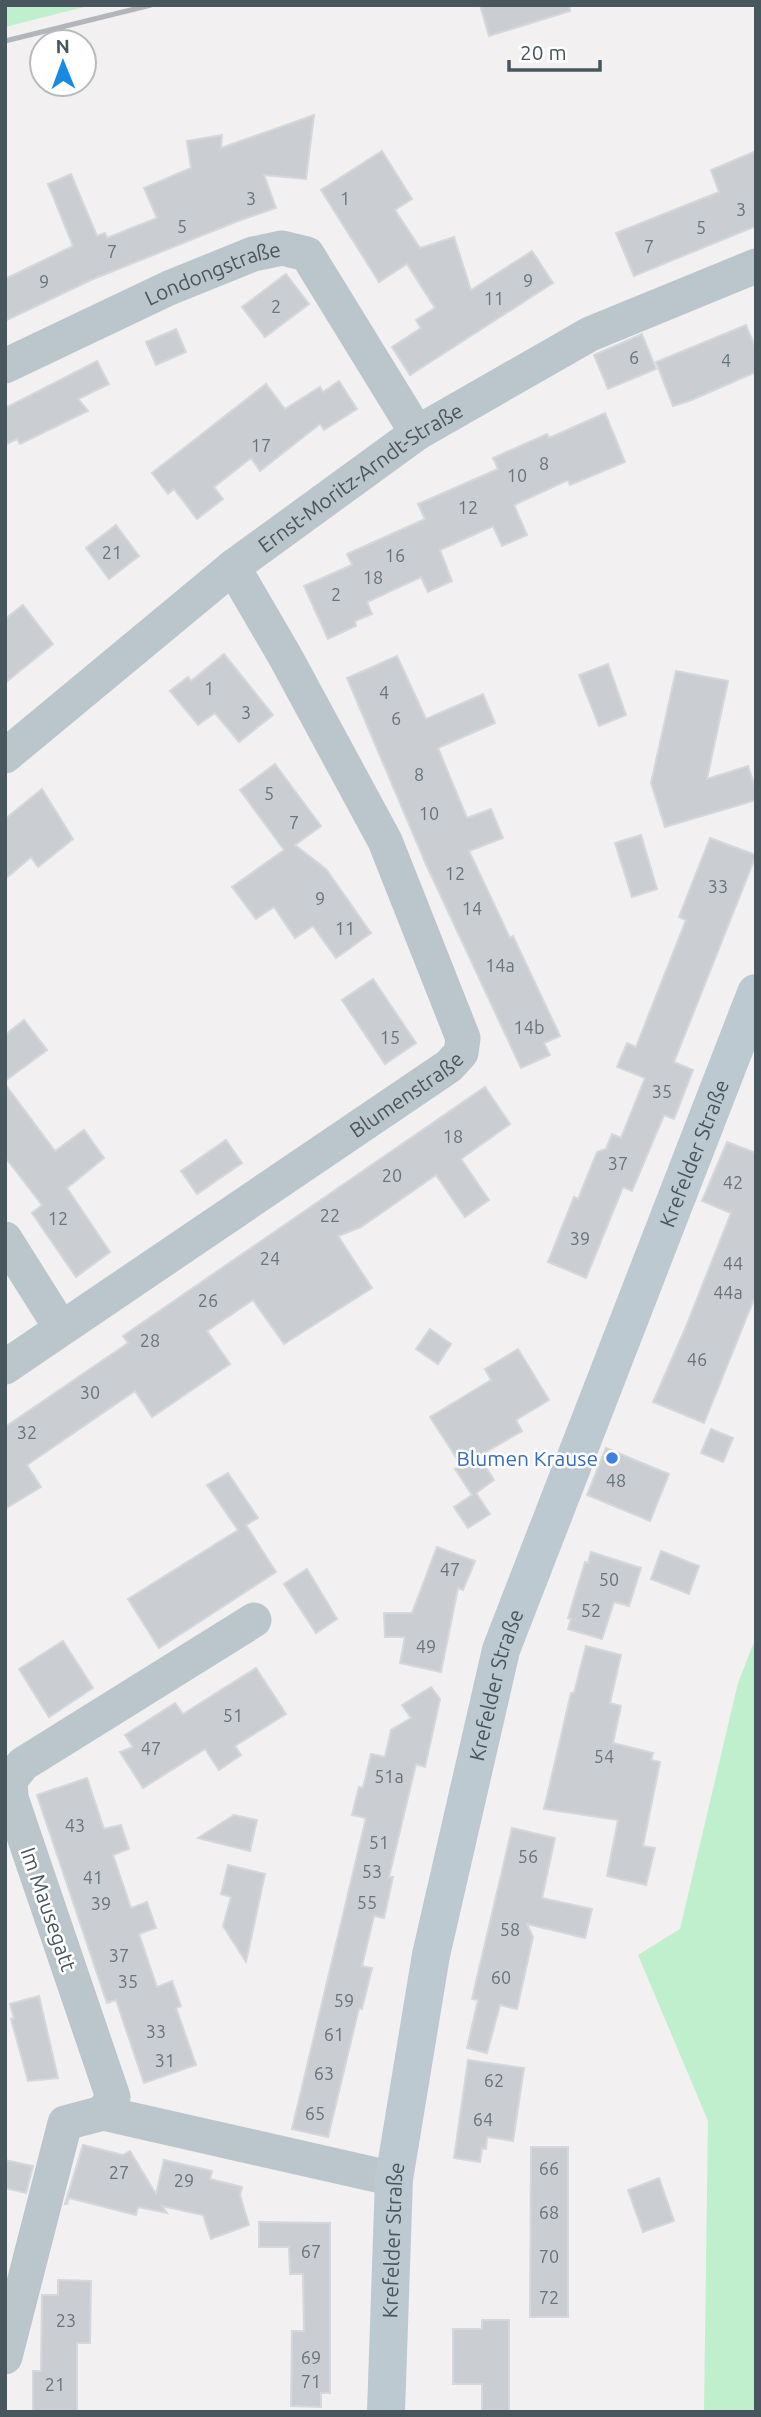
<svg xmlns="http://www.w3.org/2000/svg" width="761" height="2417" font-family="Ubuntu,sans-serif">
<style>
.green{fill:#bfefcc}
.building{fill:#caced2;stroke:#d4d7db;stroke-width:2}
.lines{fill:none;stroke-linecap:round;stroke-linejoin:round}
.street{stroke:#bbc6cc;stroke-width:35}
.secondary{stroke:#bcc9d1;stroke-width:38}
.rail{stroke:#b2b6ba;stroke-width:5}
.shop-dot{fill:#3f7fe0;stroke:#fff;stroke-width:2.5}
.labels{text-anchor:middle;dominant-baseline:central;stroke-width:5;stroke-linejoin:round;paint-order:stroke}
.number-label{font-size:18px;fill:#68747a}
.street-label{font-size:21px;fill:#48565d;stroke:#fff}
.shop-label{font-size:21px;fill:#366cbe;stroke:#fff;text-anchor:end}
</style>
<rect width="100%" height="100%" fill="#f2f0f0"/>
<!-- green -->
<g class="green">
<path d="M 5,5 L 92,5 L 5,27 Z"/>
<path d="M 756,1637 L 756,2412 L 704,2412 L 708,2121 L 638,1955 L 680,1929 L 738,1683 Z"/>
</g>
<!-- building -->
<g class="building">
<path d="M 480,5 L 569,5 L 570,11 L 489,36 Z"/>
<path d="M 314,115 L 306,179 L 264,175 L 276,208 L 238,221 L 91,280 L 5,321 L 5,279 L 73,246 L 48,184 L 71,174 L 97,236 L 105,233 L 107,238 L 157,218 L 144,188 L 191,168 L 187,141 L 222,135 L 221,148 Z"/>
<path d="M 382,151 L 412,199 L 395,210 L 420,248 L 454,237 L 471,290 L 532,251 L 553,283 L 410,375 L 392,347 L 421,328 L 416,320 L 435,308 L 407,264 L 379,282 L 321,190 Z"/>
<path d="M 756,151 L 756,226 L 634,276 L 616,233 L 719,192 L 711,170 Z"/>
<path d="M 286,274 L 309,304 L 265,337 L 242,307 Z"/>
<path d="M 746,325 L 756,349 L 756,372 L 689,401 L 673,406 L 656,362 Z"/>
<path d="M 176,329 L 186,352 L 156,365 L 146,342 Z"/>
<path d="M 642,334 L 656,369 L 608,389 L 594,355 Z"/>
<path d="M 97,361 L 109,384 L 78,399 L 88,411 L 20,444 L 17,439 L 5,445 L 5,408 Z"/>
<path d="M 339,381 L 357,409 L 324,430 L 320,424 L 260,471 L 251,458 L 214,487 L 223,499 L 197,519 L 174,489 L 168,494 L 152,473 L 266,384 L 285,409 L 320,387 L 323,392 Z"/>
<path d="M 605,413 L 625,462 L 570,485 L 568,480 L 514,505 L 527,535 L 502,546 L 493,526 L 440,550 L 452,581 L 428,592 L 421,577 L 367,602 L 372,614 L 355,621 L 356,626 L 328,639 L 304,586 L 352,565 L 347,554 L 425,519 L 418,504 L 498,469 L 493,458 L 547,434 L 549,438 Z"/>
<path d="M 116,525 L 139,556 L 109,579 L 86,548 Z"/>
<path d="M 23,605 L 53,644 L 5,683 L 5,619 Z"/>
<path d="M 224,654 L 273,715 L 239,742 L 215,713 L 198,725 L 170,691 L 188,677 L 191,681 Z"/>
<path d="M 397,656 L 426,719 L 483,694 L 495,723 L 438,748 L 467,818 L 491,809 L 503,838 L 469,851 L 510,938 L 513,936 L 560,1036 L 544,1043 L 550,1055 L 521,1068 L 425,862 L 347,678 Z"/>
<path d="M 608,664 L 626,715 L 599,726 L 579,675 Z"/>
<path d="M 676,671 L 728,681 L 707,779 L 748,766 L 756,790 L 756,800 L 665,827 L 651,783 Z"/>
<path d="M 275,764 L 321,826 L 295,845 L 326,869 L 371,933 L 336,958 L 313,926 L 295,938 L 274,907 L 256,919 L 232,887 L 284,850 L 240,790 Z"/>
<path d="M 42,789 L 73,839 L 38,867 L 31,857 L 5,879 L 5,819 Z"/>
<path d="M 641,835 L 657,889 L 632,897 L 615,843 Z"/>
<path d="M 710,838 L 756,855 L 674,1062 L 693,1070 L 674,1119 L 664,1115 L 632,1191 L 623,1187 L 586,1278 L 548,1262 L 574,1197 L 578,1199 L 597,1152 L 606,1149 L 612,1134 L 621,1138 L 645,1078 L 617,1067 L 627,1043 L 636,1047 L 686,920 L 679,917 Z"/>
<path d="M 373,979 L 416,1043 L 385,1064 L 342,1000 Z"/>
<path d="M 24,1020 L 47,1050 L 5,1081 L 5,1035 Z"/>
<path d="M 5,1084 L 55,1151 L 84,1130 L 104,1158 L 67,1188 L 110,1252 L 76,1277 L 32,1213 L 42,1205 L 5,1157 Z"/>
<path d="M 485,1087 L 510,1124 L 461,1159 L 489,1200 L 465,1217 L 436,1175 L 361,1227 L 338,1236 L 372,1288 L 284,1344 L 253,1300 L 207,1331 L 230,1364 L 152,1417 L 135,1391 L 27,1465 L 41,1487 L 5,1509 L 5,1427 L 128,1343 L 123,1336 Z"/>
<path d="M 226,1140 L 242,1163 L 197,1194 L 181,1171 Z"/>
<path d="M 727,1142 L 756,1153 L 756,1294 L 704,1423 L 653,1402 L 685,1329 L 731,1213 L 702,1201 Z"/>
<path d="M 430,1329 L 451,1344 L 438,1364 L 416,1349 Z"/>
<path d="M 518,1349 L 549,1400 L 516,1420 L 522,1431 L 479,1456 L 494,1480 L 476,1493 L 490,1514 L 468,1528 L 454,1507 L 472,1495 L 455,1469 L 461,1465 L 430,1417 L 491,1380 L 485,1369 Z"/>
<path d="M 711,1429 L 733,1438 L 723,1462 L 701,1453 Z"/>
<path d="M 606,1448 L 669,1474 L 650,1521 L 587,1495 Z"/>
<path d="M 228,1473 L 258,1518 L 246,1525 L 276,1572 L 159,1648 L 128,1599 L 238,1530 L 207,1485 Z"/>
<path d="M 437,1547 L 475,1561 L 463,1590 L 458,1588 L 441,1672 L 400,1663 L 405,1637 L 385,1637 L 384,1613 L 412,1613 Z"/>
<path d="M 661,1551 L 699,1566 L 689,1594 L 651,1579 Z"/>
<path d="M 591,1552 L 641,1568 L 629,1606 L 614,1602 L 602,1639 L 568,1629 L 571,1619 L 568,1618 L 585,1562 L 588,1563 Z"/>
<path d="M 307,1569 L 337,1619 L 316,1633 L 284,1584 Z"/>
<path d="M 63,1641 L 93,1688 L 49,1717 L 19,1669 Z"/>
<path d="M 586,1646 L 621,1655 L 610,1703 L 621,1706 L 613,1743 L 653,1753 L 651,1760 L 660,1762 L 643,1846 L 655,1848 L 646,1885 L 607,1876 L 618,1820 L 544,1809 L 571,1693 L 574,1693 Z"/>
<path d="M 256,1668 L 286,1714 L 235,1746 L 241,1755 L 219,1770 L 205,1749 L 143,1788 L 120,1752 L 133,1747 L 125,1735 L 175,1703 L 183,1714 Z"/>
<path d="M 431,1687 L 440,1699 L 425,1767 L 416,1764 L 389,1877 L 393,1877 L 384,1918 L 374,1916 L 362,1966 L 372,1968 L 362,2009 L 359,2008 L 328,2137 L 292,2129 L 366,1818 L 352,1815 L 359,1787 L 363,1788 L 371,1754 L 385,1757 L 391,1730 L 411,1718 L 402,1705 Z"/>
<path d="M 87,1778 L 104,1829 L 121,1825 L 129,1849 L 113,1855 L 131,1908 L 147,1902 L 156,1928 L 139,1934 L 157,1987 L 172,1981 L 181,2006 L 176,2008 L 196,2065 L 144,2083 L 116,2000 L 107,2003 L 37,1795 Z"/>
<path d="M 234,1815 L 257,1820 L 250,1851 L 198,1838 Z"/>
<path d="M 512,1828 L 555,1838 L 542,1898 L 592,1909 L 585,1938 L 527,1924 L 533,1937 L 517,2009 L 500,2005 L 487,2053 L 467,2048 L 478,2000 L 472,1999 Z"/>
<path d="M 228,1865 L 265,1874 L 246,1962 L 223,1926 L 231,1897 L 221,1894 Z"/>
<path d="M 39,1996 L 58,2078 L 28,2081 L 11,2019 L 14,2018 L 10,2004 Z"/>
<path d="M 468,2060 L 524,2068 L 513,2141 L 487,2137 L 486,2149 L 482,2148 L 480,2162 L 454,2158 Z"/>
<path d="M 83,2145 L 123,2155 L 130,2151 L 156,2194 L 164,2160 L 212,2171 L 210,2179 L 242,2187 L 240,2195 L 249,2225 L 211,2239 L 203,2215 L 162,2206 L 167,2213 L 138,2207 L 136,2215 L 69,2198 L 67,2204 L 65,2204 Z"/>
<path d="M 531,2147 L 568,2147 L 568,2317 L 530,2317 Z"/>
<path d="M 5,2160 L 33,2166 L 26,2193 L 5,2188 Z"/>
<path d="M 659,2178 L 674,2221 L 643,2232 L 628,2190 Z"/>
<path d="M 259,2222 L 330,2223 L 330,2393 L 321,2393 L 321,2407 L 291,2406 L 292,2331 L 304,2331 L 303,2274 L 290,2274 L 289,2247 L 259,2247 Z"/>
<path d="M 58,2280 L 91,2281 L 90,2343 L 77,2343 L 77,2412 L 33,2412 L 33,2371 L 41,2371 L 42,2295 L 58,2295 Z"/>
<path d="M 482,2320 L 509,2320 L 509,2412 L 482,2412 L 482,2384 L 453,2384 L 453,2329 L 482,2329 Z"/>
</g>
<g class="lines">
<!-- street -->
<g class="street">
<path id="s1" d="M 5,366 L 169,288 L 253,254 L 282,248 L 307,254 L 417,433"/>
<path id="s2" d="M 5,756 L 233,567 L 417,433 L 590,334 L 756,266"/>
<path d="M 5,1239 L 61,1328"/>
<path id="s3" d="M 5,1367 L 449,1066 L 461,1053 L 463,1038 L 385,841 L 286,658 L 233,567"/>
<path d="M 103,2113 L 113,2097 L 11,1798 L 10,1780 L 23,1764 L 254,1620"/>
<path d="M 5,2357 L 65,2123 L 103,2113 L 394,2179"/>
</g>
<!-- secondary -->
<path class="secondary" id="s4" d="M 386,2412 L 394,2179 L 431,1955 L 501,1650 L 756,993"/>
<!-- rail -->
<path class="rail" d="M 5,41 L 151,5"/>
</g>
<!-- markers -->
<circle class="shop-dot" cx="612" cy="1458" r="7"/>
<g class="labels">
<!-- number labels -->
<g class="number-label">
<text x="251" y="198">3</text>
<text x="345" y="198">1</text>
<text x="741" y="209">3</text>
<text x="182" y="226">5</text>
<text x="701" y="227">5</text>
<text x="649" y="246">7</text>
<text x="112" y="251">7</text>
<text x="528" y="280">9</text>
<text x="44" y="281">9</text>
<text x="494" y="298">11</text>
<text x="276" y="306">2</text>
<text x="634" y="357">6</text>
<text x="726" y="360">4</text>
<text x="261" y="445">17</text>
<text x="544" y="463">8</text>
<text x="517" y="475">10</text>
<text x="468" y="507">12</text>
<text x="112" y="552">21</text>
<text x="395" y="555">16</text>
<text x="373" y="577">18</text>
<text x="336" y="594">2</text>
<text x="209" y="688">1</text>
<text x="384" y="692">4</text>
<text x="246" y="712">3</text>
<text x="396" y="718">6</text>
<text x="419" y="774">8</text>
<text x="269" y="793">5</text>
<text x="429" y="813">10</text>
<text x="294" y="822">7</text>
<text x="455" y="873">12</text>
<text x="718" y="886">33</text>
<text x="320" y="898">9</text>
<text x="472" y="908">14</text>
<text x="345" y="928">11</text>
<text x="500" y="965">14a</text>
<text x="529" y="1027">14b</text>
<text x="390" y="1037">15</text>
<text x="662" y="1091">35</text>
<text x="453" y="1136">18</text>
<text x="618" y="1163">37</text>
<text x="392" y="1175">20</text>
<text x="733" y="1182">42</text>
<text x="330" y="1215">22</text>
<text x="58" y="1218">12</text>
<text x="580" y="1238">39</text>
<text x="270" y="1258">24</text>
<text x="733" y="1263">44</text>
<text x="728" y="1292">44a</text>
<text x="208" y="1300">26</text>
<text x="150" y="1340">28</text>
<text x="697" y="1359">46</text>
<text x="90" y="1392">30</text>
<text x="27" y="1432">32</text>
<text x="616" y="1480">48</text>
<text x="450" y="1569">47</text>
<text x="609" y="1579">50</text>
<text x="591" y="1610">52</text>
<text x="426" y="1646">49</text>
<text x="233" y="1715">51</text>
<text x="151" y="1748">47</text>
<text x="604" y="1756">54</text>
<text x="389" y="1776">51a</text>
<text x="75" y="1825">43</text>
<text x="379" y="1842">51</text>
<text x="528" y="1856">56</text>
<text x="372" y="1871">53</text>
<text x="93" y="1877">41</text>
<text x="367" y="1902">55</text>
<text x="101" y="1903">39</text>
<text x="510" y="1929">58</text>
<text x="119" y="1955">37</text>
<text x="501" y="1977">60</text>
<text x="128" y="1981">35</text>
<text x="344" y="2000">59</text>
<text x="156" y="2031">33</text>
<text x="334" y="2034">61</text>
<text x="165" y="2060">31</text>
<text x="324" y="2073">63</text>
<text x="494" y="2080">62</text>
<text x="315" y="2113">65</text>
<text x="483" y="2119">64</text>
<text x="549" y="2168">66</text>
<text x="119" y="2172">27</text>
<text x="184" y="2180">29</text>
<text x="549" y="2212">68</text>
<text x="311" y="2251">67</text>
<text x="549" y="2256">70</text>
<text x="549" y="2297">72</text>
<text x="66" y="2320">23</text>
<text x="311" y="2357">69</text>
<text x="311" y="2381">71</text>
<text x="55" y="2384">21</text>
</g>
<!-- street labels -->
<g class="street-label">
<text stroke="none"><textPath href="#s1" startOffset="228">Londongstraße</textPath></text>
<text stroke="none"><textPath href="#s2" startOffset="452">Ernst-Moritz-Arndt-Straße</textPath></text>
<text stroke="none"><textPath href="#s3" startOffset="485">Blumenstraße</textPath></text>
<text stroke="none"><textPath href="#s4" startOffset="1306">Krefelder Straße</textPath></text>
<text stroke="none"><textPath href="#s4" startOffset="738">Krefelder Straße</textPath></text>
<text transform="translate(49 1909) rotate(71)">Im Mausegatt</text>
<text stroke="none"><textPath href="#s4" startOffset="172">Krefelder Straße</textPath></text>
</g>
<!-- shop labels -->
<g class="shop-label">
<text x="598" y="1458">Blumen Krause</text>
</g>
</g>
<!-- border -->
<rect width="761" height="2417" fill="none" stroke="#48565d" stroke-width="14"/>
<!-- north arrow -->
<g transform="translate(63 63) rotate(359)"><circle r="33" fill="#ffffff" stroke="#b6bbbe" stroke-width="2"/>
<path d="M0-5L12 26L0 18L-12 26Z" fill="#1a89e1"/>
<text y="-10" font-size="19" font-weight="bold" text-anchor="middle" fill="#48565d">N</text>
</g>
<!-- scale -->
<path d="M509 60v10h91v-10" fill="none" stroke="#48565d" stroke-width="3.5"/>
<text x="520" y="60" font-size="21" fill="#48565d" stroke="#ffffff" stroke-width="5" paint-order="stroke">20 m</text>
</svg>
